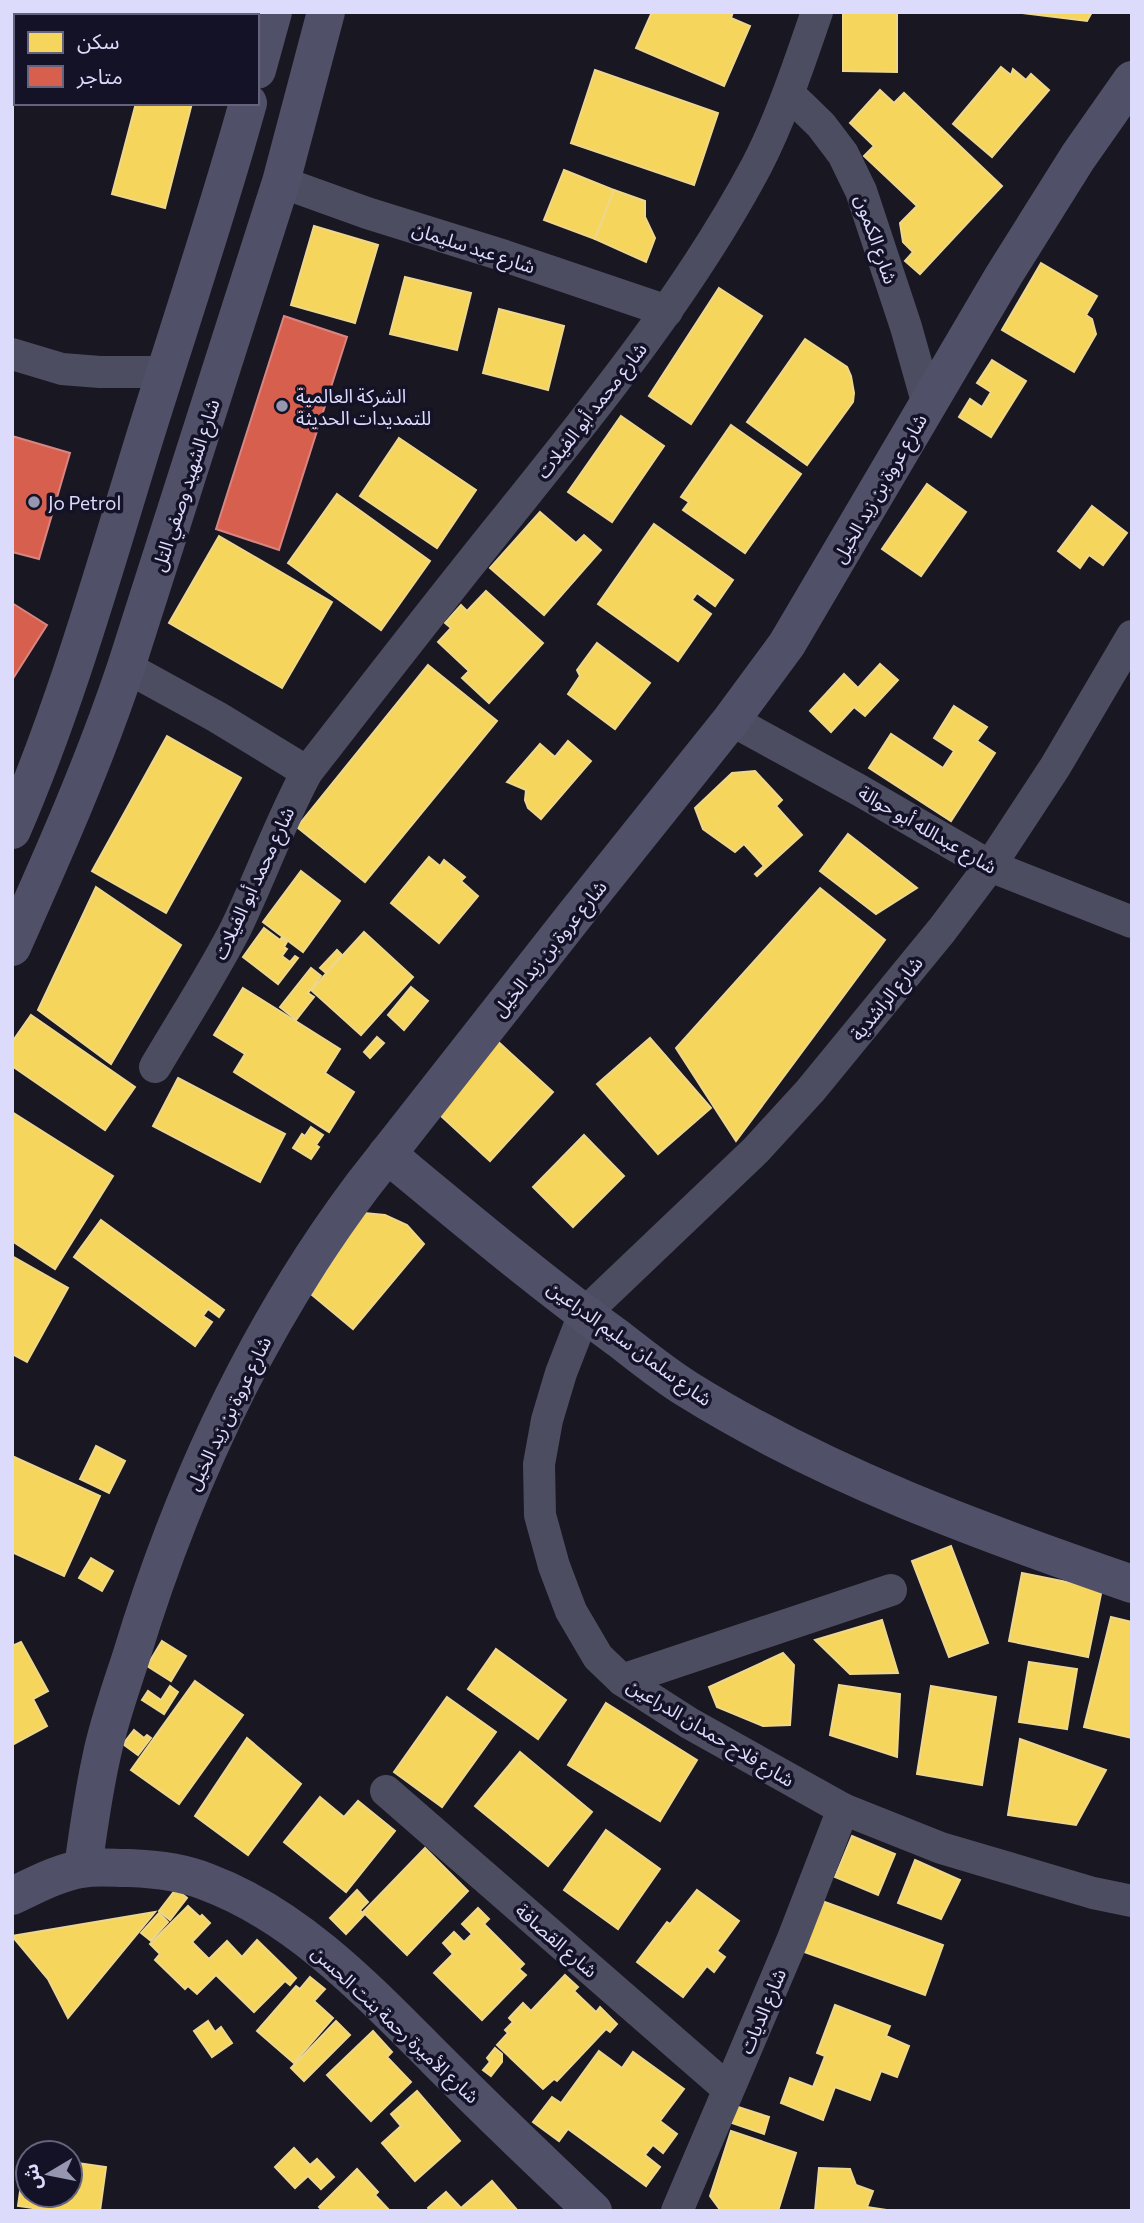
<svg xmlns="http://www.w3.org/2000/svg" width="1144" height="2223" font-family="Commissioner,'Noto Sans Arabic',sans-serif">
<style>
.homes{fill:#f6d55c;stroke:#eed78c;stroke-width:2}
.shops{fill:#d6604d;stroke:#d88582;stroke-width:2}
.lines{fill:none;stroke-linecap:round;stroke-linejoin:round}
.street{stroke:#4d4d62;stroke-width:32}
.secondary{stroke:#505168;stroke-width:38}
.poi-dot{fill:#9796b0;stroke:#141227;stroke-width:2.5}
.labels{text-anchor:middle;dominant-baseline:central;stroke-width:7;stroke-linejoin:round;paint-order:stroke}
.street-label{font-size:19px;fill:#dcdbfc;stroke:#141227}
.poi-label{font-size:19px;fill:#dcdbfc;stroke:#141227;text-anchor:start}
</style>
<rect width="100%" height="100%" fill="#181722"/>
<!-- homes -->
<g class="homes">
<path d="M 159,12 L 215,12 L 215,16 L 158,16 Z"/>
<path d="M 652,12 L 733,12 L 731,18 L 750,26 L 724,86 L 636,48 Z"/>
<path d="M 843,12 L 897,12 L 897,72 L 843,71 Z"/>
<path d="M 1014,12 L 1092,12 L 1087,21 Z"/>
<path d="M 1001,67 L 1011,75 L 1013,69 L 1026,80 L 1031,74 L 1049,90 L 992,157 L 953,124 Z"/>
<path d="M 595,70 L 718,113 L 694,185 L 571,143 Z"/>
<path d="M 880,90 L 894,103 L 904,93 L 1002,186 L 920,274 L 905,261 L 913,252 L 903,242 L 900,223 L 917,206 L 864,156 L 874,146 L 850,123 Z"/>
<path d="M 136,103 L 192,103 L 165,208 L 112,194 Z"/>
<path d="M 564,170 L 614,190 L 595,239 L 544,220 Z"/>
<path d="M 614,190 L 645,201 L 645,217 L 655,238 L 646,262 L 595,239 Z"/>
<path d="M 314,226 L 378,245 L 355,323 L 291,305 Z"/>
<path d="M 1041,263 L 1097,296 L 1086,315 L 1092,319 L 1096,334 L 1074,372 L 1002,330 Z"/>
<path d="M 405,277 L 471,293 L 457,350 L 390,334 Z"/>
<path d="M 719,288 L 762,316 L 691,424 L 649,396 Z"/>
<path d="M 499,309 L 564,326 L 548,390 L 483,373 Z"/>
<path d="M 805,339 L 847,367 L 851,376 L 854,393 L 853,402 L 807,465 L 747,422 Z"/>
<path d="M 992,360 L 1026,381 L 991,437 L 959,417 L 970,399 L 982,407 L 991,392 L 977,383 Z"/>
<path d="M 621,416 L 664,446 L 612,522 L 568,492 Z"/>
<path d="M 731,425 L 801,474 L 745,553 L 683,510 L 689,502 L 681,497 Z"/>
<path d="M 399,438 L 476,490 L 437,548 L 360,496 Z"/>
<path d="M 927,484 L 966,512 L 921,576 L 882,549 Z"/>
<path d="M 337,494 L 430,561 L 381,630 L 288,563 Z"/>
<path d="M 1092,506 L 1127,533 L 1103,565 L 1089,555 L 1080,568 L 1058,551 Z"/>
<path d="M 540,512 L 576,543 L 584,535 L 601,550 L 544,615 L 490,568 Z"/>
<path d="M 654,524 L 733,580 L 715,606 L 697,593 L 692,600 L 711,614 L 678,661 L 598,604 Z"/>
<path d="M 219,536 L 332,602 L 282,688 L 169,623 Z"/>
<path d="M 486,591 L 543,643 L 489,703 L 462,678 L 469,671 L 438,642 L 451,628 L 445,623 L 461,605 L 467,611 Z"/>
<path d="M 597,643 L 650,683 L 615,729 L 568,694 L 580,676 L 577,670 Z"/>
<path d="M 880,664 L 898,680 L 865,716 L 854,707 L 831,732 L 810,711 L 844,674 L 858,688 Z"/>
<path d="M 428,665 L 497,721 L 365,882 L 297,827 Z"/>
<path d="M 954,706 L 987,727 L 977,741 L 995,753 L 951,821 L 869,768 L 891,734 L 943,768 L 954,751 L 934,738 Z"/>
<path d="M 167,736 L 241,778 L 166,913 L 92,871 Z"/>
<path d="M 568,741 L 591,761 L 541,819 L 528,808 L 525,800 L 526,790 L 507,782 L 540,744 L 555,757 Z"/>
<path d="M 755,771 L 782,800 L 776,806 L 802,835 L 757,876 L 755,874 L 764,866 L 744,844 L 735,852 L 703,829 L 695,808 L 732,773 Z"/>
<path d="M 848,834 L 917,888 L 876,914 L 820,871 Z"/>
<path d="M 429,857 L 440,866 L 444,860 L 465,877 L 461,881 L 478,896 L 439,943 L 391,903 Z"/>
<path d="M 301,871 L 340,901 L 303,952 L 263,922 Z"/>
<path d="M 96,887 L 181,945 L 111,1064 L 38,1010 Z"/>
<path d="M 820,888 L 885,940 L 736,1141 L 676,1048 Z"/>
<path d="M 264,928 L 280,940 L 282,937 L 287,942 L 284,947 L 287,949 L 282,956 L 290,962 L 295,956 L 298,958 L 278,984 L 243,957 Z"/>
<path d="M 364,932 L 413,977 L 361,1035 L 311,990 Z"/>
<path d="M 337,950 L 342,955 L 326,973 L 320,968 Z"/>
<path d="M 311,968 L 321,976 L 308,993 L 314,997 L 296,1020 L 280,1007 Z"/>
<path d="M 411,987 L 428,1001 L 404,1030 L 388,1015 Z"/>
<path d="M 243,988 L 340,1049 L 325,1073 L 354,1092 L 329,1132 L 234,1072 L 245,1054 L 214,1035 Z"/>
<path d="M 31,1015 L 135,1087 L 105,1130 L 12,1066 L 12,1042 Z"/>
<path d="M 377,1037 L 384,1043 L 370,1058 L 364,1052 Z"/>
<path d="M 493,1037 L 553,1092 L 490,1161 L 439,1114 Z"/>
<path d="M 650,1038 L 711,1108 L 658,1154 L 597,1084 Z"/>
<path d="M 178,1078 L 285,1134 L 260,1182 L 153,1126 Z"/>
<path d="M 12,1112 L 113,1176 L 55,1269 L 12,1241 Z"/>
<path d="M 311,1127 L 323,1135 L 316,1145 L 319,1147 L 311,1159 L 293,1148 L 302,1134 L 305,1136 Z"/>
<path d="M 584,1135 L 624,1176 L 573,1227 L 533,1187 Z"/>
<path d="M 364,1213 L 385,1215 L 407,1225 L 424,1244 L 353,1329 L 311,1294 Z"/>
<path d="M 101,1220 L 224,1310 L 219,1317 L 208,1309 L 203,1316 L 212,1322 L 195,1346 L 74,1257 Z"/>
<path d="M 12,1256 L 68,1288 L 27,1362 L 12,1354 Z"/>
<path d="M 96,1446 L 125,1461 L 109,1493 L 80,1479 Z"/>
<path d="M 12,1456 L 100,1496 L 64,1576 L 12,1552 Z"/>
<path d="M 951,1546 L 988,1643 L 949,1657 L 912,1561 Z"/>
<path d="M 91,1558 L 113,1571 L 102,1591 L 79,1578 Z"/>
<path d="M 1022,1573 L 1102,1589 L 1088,1657 L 1009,1641 Z"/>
<path d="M 1111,1617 L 1132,1622 L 1132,1738 L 1084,1727 Z"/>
<path d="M 882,1620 L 898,1673 L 850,1674 L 815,1640 Z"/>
<path d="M 162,1641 L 186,1656 L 171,1681 L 147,1666 Z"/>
<path d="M 21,1642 L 48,1691 L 33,1699 L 47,1726 L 12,1745 L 12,1646 Z"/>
<path d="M 496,1649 L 566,1700 L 538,1739 L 468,1689 Z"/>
<path d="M 783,1653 L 794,1665 L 790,1725 L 763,1726 L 717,1707 L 709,1687 Z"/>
<path d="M 1029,1662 L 1077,1669 L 1067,1729 L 1019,1722 Z"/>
<path d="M 195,1681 L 243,1715 L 179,1804 L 131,1770 Z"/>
<path d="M 839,1685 L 900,1694 L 897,1757 L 830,1735 Z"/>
<path d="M 170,1686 L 178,1692 L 164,1714 L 142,1700 L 148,1691 L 161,1700 Z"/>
<path d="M 931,1686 L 996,1697 L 982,1785 L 917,1774 Z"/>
<path d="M 447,1697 L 496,1732 L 442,1807 L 394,1772 Z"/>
<path d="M 606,1703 L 697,1760 L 660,1821 L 568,1765 Z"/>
<path d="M 134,1730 L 144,1738 L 147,1735 L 151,1738 L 138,1755 L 123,1744 Z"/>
<path d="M 247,1738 L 301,1784 L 248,1855 L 195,1816 Z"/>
<path d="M 1020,1739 L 1106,1770 L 1076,1825 L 1008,1815 Z"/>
<path d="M 520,1752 L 592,1812 L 548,1866 L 475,1806 Z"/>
<path d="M 320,1797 L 344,1817 L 358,1801 L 395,1831 L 346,1892 L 284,1842 Z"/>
<path d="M 606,1830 L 660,1869 L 618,1929 L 564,1890 Z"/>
<path d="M 852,1836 L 895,1854 L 878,1895 L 835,1877 Z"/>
<path d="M 425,1848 L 468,1891 L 407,1955 L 363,1912 Z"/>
<path d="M 915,1860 L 960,1880 L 941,1919 L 898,1903 Z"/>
<path d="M 176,1889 L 187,1898 L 170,1920 L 159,1911 Z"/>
<path d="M 357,1890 L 368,1902 L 360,1910 L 364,1915 L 346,1934 L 330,1918 Z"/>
<path d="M 697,1890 L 739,1921 L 717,1951 L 725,1957 L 714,1972 L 707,1966 L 683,1997 L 637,1962 L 667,1922 L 670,1924 Z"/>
<path d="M 822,1901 L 943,1945 L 925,1995 L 804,1952 Z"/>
<path d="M 188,1906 L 200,1917 L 202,1915 L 210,1923 L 192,1942 L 209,1959 L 227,1941 L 242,1957 L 257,1940 L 296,1978 L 290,1985 L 285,1981 L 254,2012 L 216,1975 L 197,1994 L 188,1986 L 185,1989 L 155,1960 L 160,1954 L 150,1944 Z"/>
<path d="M 478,1908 L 489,1919 L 484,1924 L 524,1964 L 519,1969 L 526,1975 L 482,2020 L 434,1973 L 453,1954 L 443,1943 L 454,1932 L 464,1942 L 472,1934 L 462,1924 Z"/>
<path d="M 155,1912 L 68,2018 L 48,1979 L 12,1936 Z"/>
<path d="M 159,1913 L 168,1922 L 151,1941 L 141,1933 Z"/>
<path d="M 565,1975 L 578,1987 L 574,1991 L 596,2012 L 600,2007 L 617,2024 L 610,2032 L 606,2029 L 557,2081 L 554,2079 L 543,2089 L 497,2045 L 508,2033 L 505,2030 L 513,2022 L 509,2018 L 523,2003 L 531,2011 Z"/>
<path d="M 310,1977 L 325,1989 L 314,2001 L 333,2018 L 294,2063 L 257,2031 L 296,1986 L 300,1989 Z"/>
<path d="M 835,2005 L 890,2026 L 886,2036 L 909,2046 L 897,2077 L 881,2071 L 870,2100 L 835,2087 L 823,2120 L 781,2103 L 790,2078 L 813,2087 L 825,2056 L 817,2053 Z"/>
<path d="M 208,2021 L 215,2032 L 221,2027 L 232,2043 L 212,2057 L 194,2031 Z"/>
<path d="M 336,2021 L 350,2035 L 304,2081 L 291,2068 Z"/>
<path d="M 373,2031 L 392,2052 L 387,2057 L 411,2082 L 371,2121 L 327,2075 Z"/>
<path d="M 495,2048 L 502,2054 L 502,2062 L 491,2076 L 483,2070 L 490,2062 L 487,2058 Z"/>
<path d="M 599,2051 L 622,2068 L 633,2052 L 684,2089 L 660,2121 L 677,2134 L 663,2153 L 653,2145 L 645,2155 L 660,2167 L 646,2186 L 568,2129 L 559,2141 L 533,2122 L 552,2097 L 561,2103 Z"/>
<path d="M 417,2091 L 460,2141 L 415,2181 L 382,2143 L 401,2126 L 391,2114 Z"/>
<path d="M 732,2105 L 769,2117 L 764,2134 L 726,2121 Z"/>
<path d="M 731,2131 L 796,2153 L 778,2211 L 721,2211 L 710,2196 Z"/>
<path d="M 294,2148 L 310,2165 L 317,2159 L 334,2177 L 321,2189 L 308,2176 L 295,2188 L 275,2167 Z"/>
<path d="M 25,2156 L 28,2156 L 28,2195 L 70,2195 L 70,2162 L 106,2167 L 100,2211 L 54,2211 L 18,2206 Z"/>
<path d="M 819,2168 L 850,2169 L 856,2185 L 873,2191 L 867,2207 L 893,2211 L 815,2211 Z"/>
<path d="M 357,2169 L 378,2192 L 375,2195 L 390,2211 L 323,2211 L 319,2207 Z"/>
<path d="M 492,2181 L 518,2211 L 430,2211 L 428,2208 L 446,2192 L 461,2208 Z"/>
</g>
<!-- shops -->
<g class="shops">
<path d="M 284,316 L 347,337 L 279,550 L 216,529 Z"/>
<path d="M 12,436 L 70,453 L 39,559 L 12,552 Z"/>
<path d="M 12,603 L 47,625 L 12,680 Z"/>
</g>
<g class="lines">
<!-- street -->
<g class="street">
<path d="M 789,94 L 821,125 L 843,154 L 861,191 L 906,327 L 928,405"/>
<path d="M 281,182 L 367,213 L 502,255 L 667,311"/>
<path d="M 12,354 L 62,369 L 100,372 L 165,372"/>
<path d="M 1132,636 L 1055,767 L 990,866 L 942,930 L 810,1091 L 756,1150 L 584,1314 L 561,1373 L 547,1420 L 539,1464 L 540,1515 L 554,1566 L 571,1611 L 598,1657 L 622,1680 L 689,1723 L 843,1809 L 941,1848 L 1093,1893 L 1132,1901"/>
<path d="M 126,667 L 217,717 L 307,772"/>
<path d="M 731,720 L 859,790 L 990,866 L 1132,922"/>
<path d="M 155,1067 C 182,1021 212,975 236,928 C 261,876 280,822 307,772 C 374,686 441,599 510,514 C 599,403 690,291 757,165 C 782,116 799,64 817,12"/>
<path d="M 622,1680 L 891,1590"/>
<path d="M 386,1791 L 728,2089"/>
<path d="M 677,2211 L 792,1941 L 843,1809"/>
</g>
<!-- secondary -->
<g class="secondary">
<path d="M 257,70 L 273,12"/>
<path d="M 12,830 C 66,705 103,573 143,443 C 178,330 216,218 248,103"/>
<path d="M 12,947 C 53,855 94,763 126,667 L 281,182 L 326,12"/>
<path d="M 387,1154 C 463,1217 539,1281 619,1339 C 641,1356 663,1374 687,1389 C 825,1475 978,1531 1132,1584"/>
<path d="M 83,1868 C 88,1832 93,1795 101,1759 C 108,1724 120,1691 131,1657 C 182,1489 257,1326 363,1185 L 575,915 L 731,720 L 787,644 L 1004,275 L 1078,157 L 1132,80"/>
<path d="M 12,1896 C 34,1886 57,1873 81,1869 C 96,1866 114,1868 129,1868 C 155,1869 183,1872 207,1882 C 298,1916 369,1992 436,2059 C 488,2111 540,2161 593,2211"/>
</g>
</g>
<!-- markers -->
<g class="poi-dot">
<circle cx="282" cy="406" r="7"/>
<circle cx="34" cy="502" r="7"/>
</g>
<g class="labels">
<!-- street labels -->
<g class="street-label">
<text transform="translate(877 239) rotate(71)">شارع الكمون</text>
<text transform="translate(474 247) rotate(18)">شارع عبد سليمان</text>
<text transform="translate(591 410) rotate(-52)">شارع محمد أبو الفيلات</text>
<text transform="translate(185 485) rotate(-72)">شارع الشهيد وصفي التل</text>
<text transform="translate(879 488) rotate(-60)">شارع عروة بن زيد الخيل</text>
<text transform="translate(928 829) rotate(30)">شارع عبدالله أبو حوالة</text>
<text transform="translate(253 883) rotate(-65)">شارع محمد أبو الفيلات</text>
<text transform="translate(549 948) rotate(-51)">شارع عروة بن زيد الخيل</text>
<text transform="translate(886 998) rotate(-51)">شارع الراشدية</text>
<text transform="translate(630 1343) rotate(36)">شارع سلمان سليم الدراعين</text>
<text transform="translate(228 1413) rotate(-64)">شارع عروة بن زيد الخيل</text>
<text transform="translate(711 1732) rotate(31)">شارع فلاح حمدان الدراعين</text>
<text transform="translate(557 1940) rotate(41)">شارع القصافة</text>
<text transform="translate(762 2011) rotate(-67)">شارع الديات</text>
<text transform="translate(396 2024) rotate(43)">شارع الأميرة رحمة بنت الحسن</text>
</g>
<!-- poi labels -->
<g class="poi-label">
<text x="296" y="395">الشركة العالمية<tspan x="296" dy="22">للتمديدات الحديثة</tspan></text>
<text x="48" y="502">Jo Petrol</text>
</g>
</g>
<!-- border -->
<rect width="1144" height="2223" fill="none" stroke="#dcdbfc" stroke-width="28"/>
<!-- legend -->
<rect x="14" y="14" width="245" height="91" fill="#141227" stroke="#64627c" stroke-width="2"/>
<rect x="28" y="32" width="35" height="21" fill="#f6d55c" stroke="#64627c" stroke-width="2"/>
<text x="77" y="49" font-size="21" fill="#dcdbfc">سكن</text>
<rect x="28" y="66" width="35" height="21" fill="#d6604d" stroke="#64627c" stroke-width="2"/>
<text x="77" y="84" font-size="21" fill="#dcdbfc">متاجر</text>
<!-- north arrow -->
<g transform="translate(49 2174) rotate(260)"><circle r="33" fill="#141227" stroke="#64627c" stroke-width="2"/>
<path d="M0-5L12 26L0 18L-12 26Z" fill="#9796b0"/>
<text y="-10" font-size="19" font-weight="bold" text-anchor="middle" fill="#dcdbfc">ش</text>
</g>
</svg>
